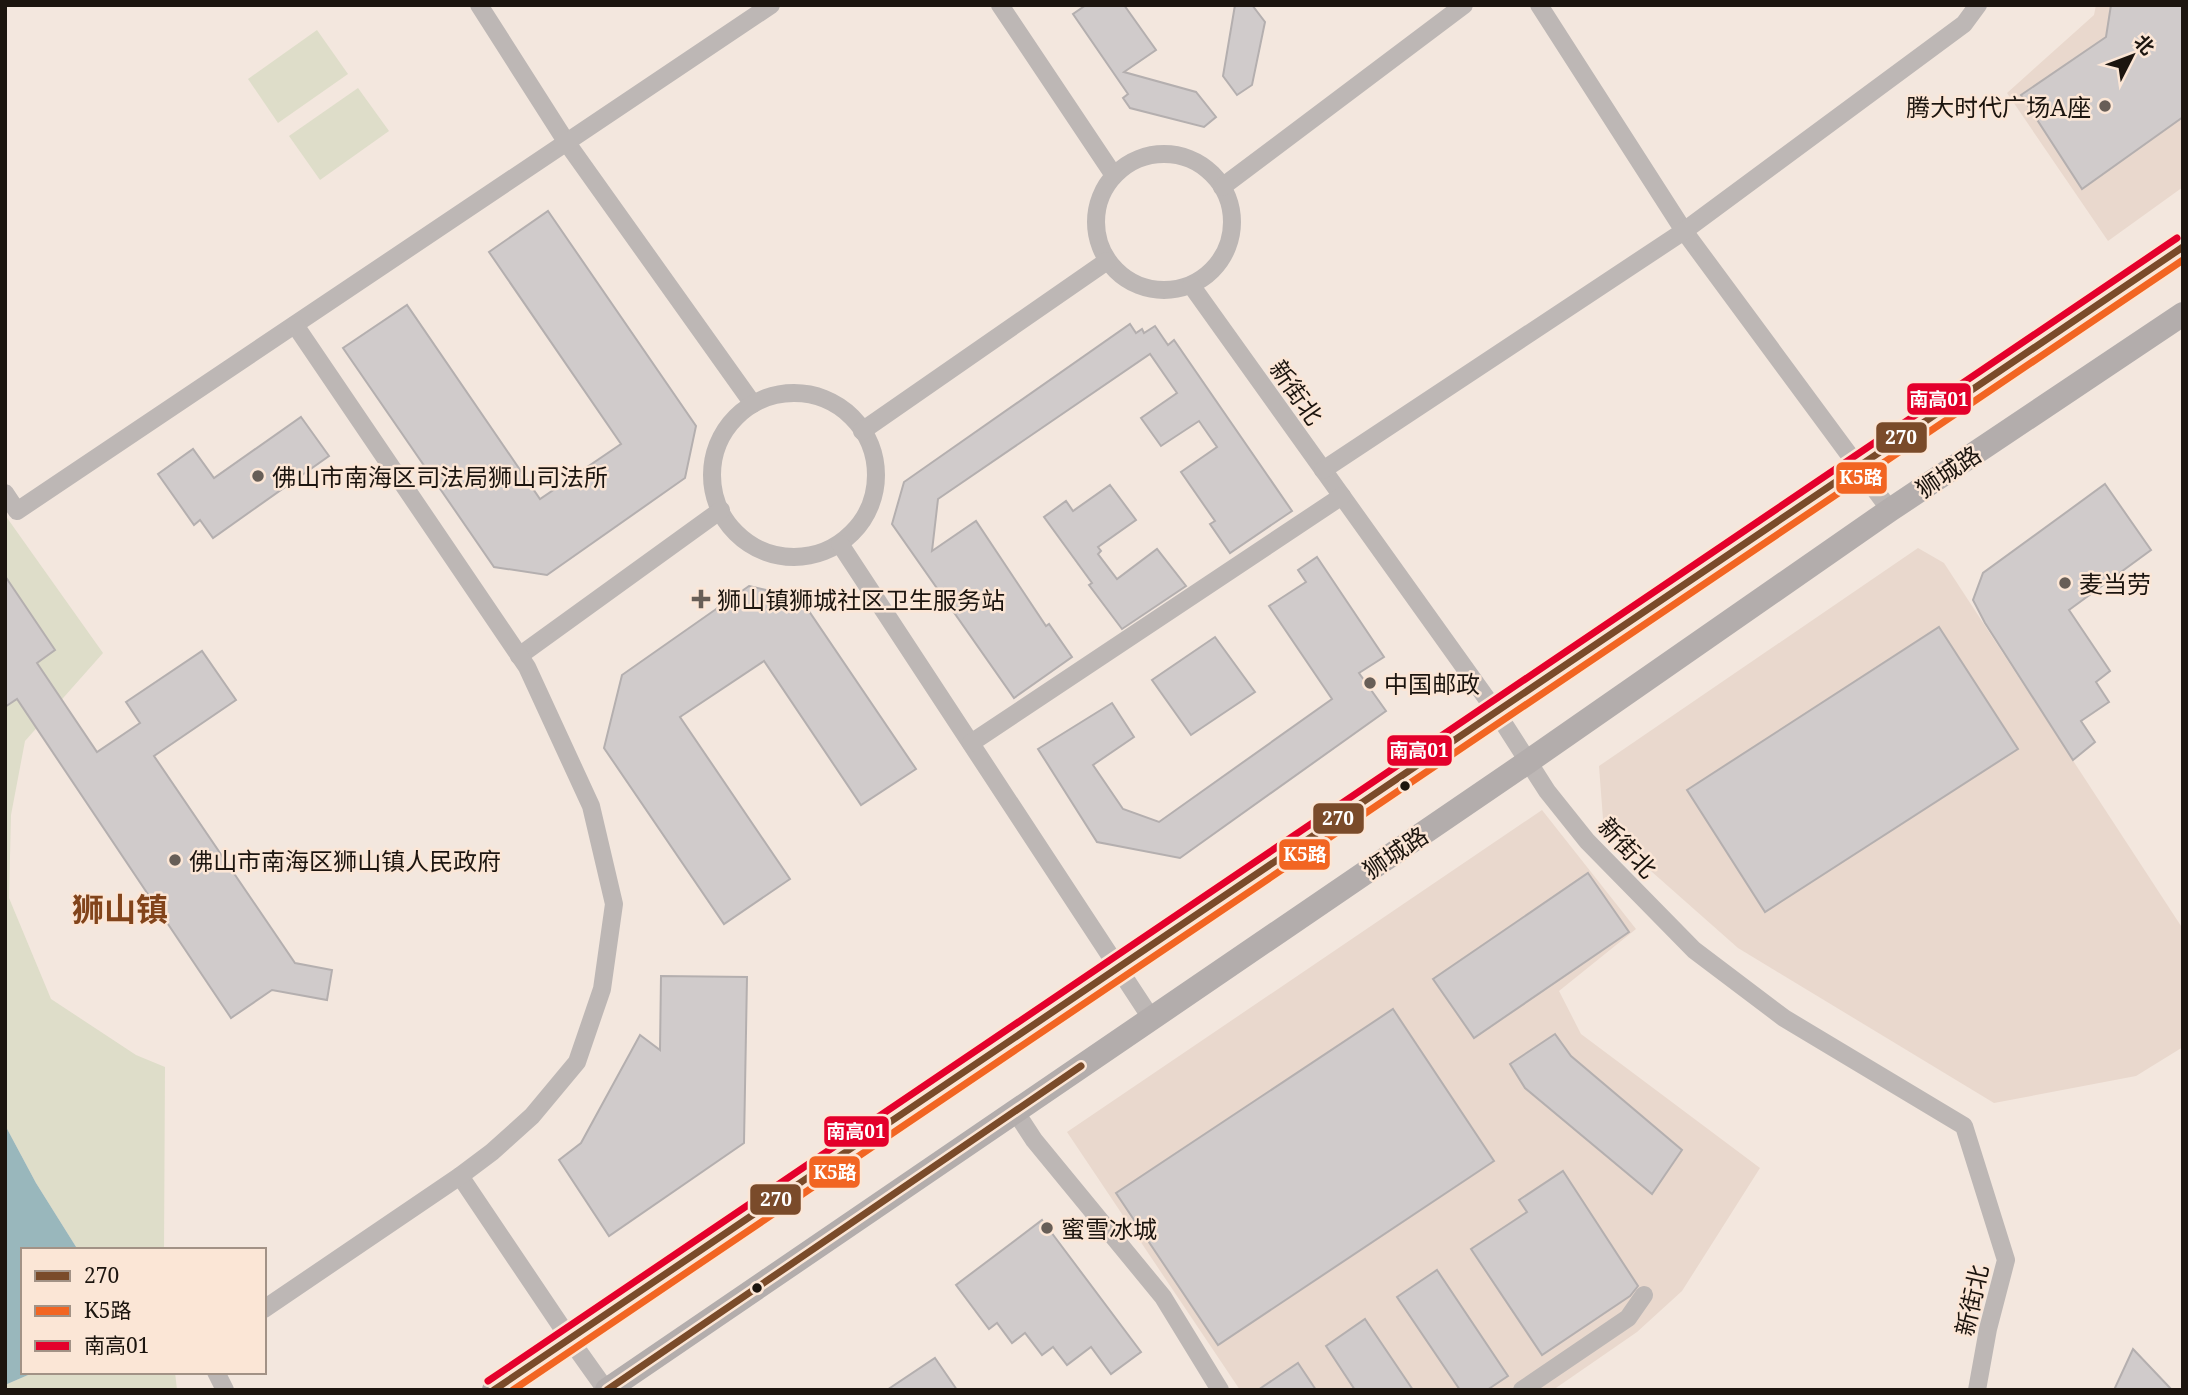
<svg xmlns="http://www.w3.org/2000/svg" width="2188" height="1395" font-family="'Noto Serif','Noto Sans SC',serif">
<style>
.commercial{fill:#e9d8cd}
.green{fill:#deddc9}
.water{fill:#99b7bc}
.building{fill:#d0cbcb;stroke:#b4afaf;stroke-width:2}
.lines{fill:none;stroke-linecap:round;stroke-linejoin:round}
.street{stroke:#bdb7b5;stroke-width:18}
.secondary{stroke:#b3adac;stroke-width:24}
.bus-1-casing{stroke:#fbe6d6;stroke-width:12}
.bus-2-casing{stroke:#fbe6d6;stroke-width:12}
.bus-3-casing{stroke:#fbe6d6;stroke-width:12}
.bus-1{stroke:#7a4b2a;stroke-width:7}
.bus-2{stroke:#f26522;stroke-width:7}
.bus-3{stroke:#e4002b;stroke-width:7}
.poi-dot{fill:#675e57;stroke:#fbe6d6;stroke-width:2.5}
.bus-dot{fill:#1c150f;stroke:#fbe6d6;stroke-width:2.5}
.labels{text-anchor:middle;dominant-baseline:central;stroke-width:5;stroke-linejoin:round;paint-order:stroke}
.poi-label{font-size:24px;fill:#1c150f;stroke:#fbe6d6;text-anchor:start}
.street-label{font-size:24px;fill:#1c150f;stroke:#fbe6d6}
.district-label{font-size:32px;font-weight:bold;fill:#82441b;stroke:#fbe6d6}
.line-badge{stroke:#fbe6d6;stroke-width:2.5}
.badge-label{font-size:19px;text-anchor:middle;font-weight:bold;fill:#fff}
</style>
<rect width="100%" height="100%" fill="#f3e7de"/>
<!-- commercial -->
<g class="commercial">
<path d="M 2096,5 L 2183,5 L 2183,187 L 2108,241 L 2007,93 L 2094,15 Z"/>
<path d="M 1918,548 L 1944,563 L 2183,929 L 2183,1047 L 2136,1076 L 1994,1103 L 1738,948 L 1643,864 L 1603,819 L 1599,766 Z"/>
<path d="M 1542,810 L 1636,929 L 1559,991 L 1581,1034 L 1760,1168 L 1682,1291 L 1637,1332 L 1553,1390 L 1240,1390 L 1067,1132 Z"/>
</g>
<!-- green -->
<g class="green">
<path d="M 317,30 L 348,74 L 278,123 L 248,79 Z"/>
<path d="M 358,88 L 389,131 L 320,180 L 289,136 Z"/>
<path d="M 5,515 L 103,653 L 25,741 L 11,815 L 9,898 L 51,999 L 136,1055 L 165,1067 L 164,1250 L 78,1250 L 36,1183 L 5,1125 Z"/>
<path d="M 35,1372 L 175,1372 L 177,1390 L 5,1390 L 5,1385 Z"/>
</g>
<!-- water -->
<path class="water" d="M 5,1125 L 36,1183 L 78,1250 L 23,1250 L 23,1372 L 35,1372 L 5,1385 Z"/>
<!-- building -->
<g class="building">
<path d="M 1086,5 L 1124,5 L 1156,50 L 1124,72 L 1196,92 L 1216,117 L 1204,127 L 1130,108 L 1123,98 L 1128,94 L 1073,14 Z"/>
<path d="M 1235,5 L 1252,5 L 1265,22 L 1252,85 L 1237,95 L 1223,76 Z"/>
<path d="M 2111,5 L 2183,5 L 2183,117 L 2082,189 L 2021,95 L 2106,37 Z"/>
<path d="M 548,211 L 696,426 L 685,478 L 547,575 L 494,567 L 343,348 L 407,305 L 540,499 L 621,444 L 489,252 Z"/>
<path d="M 1130,324 L 1136,333 L 1142,329 L 1144,333 L 1155,326 L 1168,345 L 1174,340 L 1292,511 L 1230,553 L 1210,524 L 1215,521 L 1181,472 L 1217,447 L 1199,421 L 1161,446 L 1141,418 L 1177,393 L 1150,354 L 938,499 L 932,551 L 976,521 L 1046,626 L 1049,624 L 1072,657 L 1014,698 L 892,524 L 904,482 Z"/>
<path d="M 301,417 L 329,456 L 213,538 L 200,520 L 194,525 L 158,474 L 193,449 L 214,478 Z"/>
<path d="M 2105,484 L 2151,550 L 2069,610 L 2110,671 L 2096,682 L 2109,702 L 2081,721 L 2095,742 L 2073,760 L 1985,623 L 1973,600 L 1983,573 Z"/>
<path d="M 1110,485 L 1136,520 L 1098,547 L 1101,551 L 1098,554 L 1117,579 L 1157,549 L 1186,586 L 1122,629 L 1089,585 L 1092,583 L 1044,517 L 1066,501 L 1073,511 Z"/>
<path d="M 1317,557 L 1384,657 L 1359,673 L 1386,711 L 1180,858 L 1097,842 L 1038,749 L 1112,703 L 1134,737 L 1093,765 L 1123,809 L 1159,822 L 1332,699 L 1269,606 L 1306,582 L 1298,570 Z"/>
<path d="M 5,576 L 55,650 L 37,663 L 97,752 L 140,723 L 126,702 L 202,651 L 236,700 L 154,756 L 295,963 L 332,970 L 327,1000 L 272,990 L 231,1018 L 17,699 L 5,707 Z"/>
<path d="M 749,586 L 800,598 L 916,769 L 861,805 L 764,661 L 680,717 L 790,879 L 724,924 L 604,748 L 622,675 Z"/>
<path d="M 1939,627 L 2018,749 L 1765,912 L 1687,790 Z"/>
<path d="M 1215,637 L 1255,692 L 1191,735 L 1152,680 Z"/>
<path d="M 1588,873 L 1629,932 L 1474,1038 L 1433,979 Z"/>
<path d="M 661,976 L 747,977 L 744,1143 L 609,1236 L 559,1160 L 581,1143 L 640,1035 L 660,1050 Z"/>
<path d="M 1393,1009 L 1494,1161 L 1218,1345 L 1116,1193 Z"/>
<path d="M 1555,1034 L 1571,1056 L 1682,1150 L 1652,1194 L 1525,1088 L 1510,1064 Z"/>
<path d="M 1563,1171 L 1638,1286 L 1630,1296 L 1542,1355 L 1471,1249 L 1527,1212 L 1519,1200 Z"/>
<path d="M 1042,1220 L 1141,1352 L 1111,1374 L 1091,1347 L 1067,1365 L 1053,1347 L 1042,1355 L 1025,1333 L 1012,1343 L 997,1323 L 989,1329 L 956,1285 Z"/>
<path d="M 1437,1270 L 1508,1376 L 1487,1390 L 1460,1390 L 1397,1297 Z"/>
<path d="M 1365,1319 L 1413,1390 L 1355,1390 L 1326,1346 Z"/>
<path d="M 2133,1349 L 2172,1390 L 2114,1390 Z"/>
<path d="M 935,1358 L 957,1390 L 887,1390 Z"/>
<path d="M 1298,1363 L 1316,1390 L 1258,1390 Z"/>
</g>
<g class="lines">
<!-- street -->
<g class="street">
<path d="M 479,5 L 567,143 L 753,404"/>
<path d="M 1000,5 L 1113,174"/>
<path d="M 1539,5 L 1684,231 L 1890,510"/>
<circle cx="1164" cy="222" r="68"/>
<path d="M 1222,187 L 1464,5"/>
<path d="M 1191,285 L 1497,713 L 1547,791 L 1587,841 L 1694,950 L 1784,1018 L 1964,1126 L 2006,1260 L 1988,1329 L 1977,1390"/>
<circle cx="794" cy="475" r="82"/>
<path d="M 862,431 L 1107,261"/>
<path d="M 1323,470 L 1684,231 L 1964,24 L 1978,5"/>
<path d="M 5,493 L 17,511 L 771,5"/>
<path d="M 840,544 L 1151,1018"/>
<path d="M 519,656 L 721,510"/>
<path d="M 971,743 L 1342,496"/>
<path d="M 1015,1111 L 1034,1140 L 1163,1297 L 1220,1390"/>
<path d="M 460,1176 L 569,1338 L 606,1390"/>
<path d="M 264,1309 L 460,1176 L 492,1152 L 532,1116 L 577,1062 L 602,989 L 614,904 L 591,806 L 527,667 L 295,325"/>
<path d="M 216,1372 L 225,1390"/>
<path d="M 1522,1390 L 1628,1318 L 1644,1295"/>
</g>
<!-- secondary -->
<g class="secondary">
<path d="M 494,1390 L 1497,713 L 2183,247"/>
<path d="M 607,1390 L 1529,761 L 1890,510 L 2183,314"/>
</g>
<defs>
<g id="bus-1">
<path d="M 494,1390 L 2183,247"/>
<path d="M 607,1390 L 1081,1066"/>
</g>
<path id="bus-2" d="M 513,1390 L 2183,260"/>
<path id="bus-3" d="M 488,1381 L 2177,238"/>
</defs>
<!-- bus-1 casing -->
<use href="#bus-1" class="bus-1-casing"/>
<!-- bus-2 casing -->
<use href="#bus-2" class="bus-2-casing"/>
<!-- bus-3 casing -->
<use href="#bus-3" class="bus-3-casing"/>
<!-- bus-1 -->
<use href="#bus-1" class="bus-1"/>
<!-- bus-2 -->
<use href="#bus-2" class="bus-2"/>
<!-- bus-3 -->
<use href="#bus-3" class="bus-3"/>
</g>
<!-- markers -->
<g class="poi-dot">
<circle cx="2105" cy="106" r="7"/>
<circle cx="258" cy="476" r="7"/>
<circle cx="2065" cy="583" r="7"/>
<path d="M697.5 588.5h7v7h7v7h-7v7h-7v-7h-7v-7h7z"/>
<circle cx="1370" cy="683" r="7"/>
<circle cx="175" cy="860" r="7"/>
<circle cx="1047" cy="1228" r="7"/>
</g>
<g class="bus-dot">
<circle cx="1405" cy="786" r="6"/>
<circle cx="757" cy="1288" r="6"/>
</g>
<g class="labels">
<!-- poi labels -->
<g class="poi-label">
<text x="2091" y="106" text-anchor="end">腾大时代广场A座</text>
<text x="272" y="476">佛山市南海区司法局狮山司法所</text>
<text x="2079" y="583">麦当劳</text>
<text x="717" y="599">狮山镇狮城社区卫生服务站</text>
<text x="1384" y="683">中国邮政</text>
<text x="189" y="860">佛山市南海区狮山镇人民政府</text>
<text x="1061" y="1228">蜜雪冰城</text>
</g>
<!-- street labels -->
<g class="street-label">
<text transform="translate(1297 392) rotate(55)">新街北</text>
<text transform="translate(1948 471) rotate(-34)">狮城路</text>
<text transform="translate(1628 847) rotate(47)">新街北</text>
<text transform="translate(1395 852) rotate(-34)">狮城路</text>
<text transform="translate(1971 1300) rotate(-77)">新街北</text>
</g>
<!-- district labels -->
<g class="district-label">
<text x="120" y="908">狮山镇</text>
</g>
</g>
<g class="line-badge">
<rect x="1906" y="382" width="66" height="34" rx="7" fill="#e4002b"/>
<rect x="1875" y="421" width="53" height="33" rx="7" fill="#7a4b2a"/>
<rect x="1835" y="461" width="53" height="34" rx="7" fill="#f26522"/>
<rect x="1386" y="734" width="67" height="33" rx="7" fill="#e4002b"/>
<rect x="1312" y="802" width="53" height="33" rx="7" fill="#7a4b2a"/>
<rect x="1278" y="838" width="53" height="33" rx="7" fill="#f26522"/>
<rect x="823" y="1115" width="67" height="33" rx="7" fill="#e4002b"/>
<rect x="808" y="1155" width="53" height="34" rx="7" fill="#f26522"/>
<rect x="749" y="1183" width="53" height="33" rx="7" fill="#7a4b2a"/>
</g>
<g class="badge-label">
<text x="1939" y="406">南高01</text>
<text x="1901" y="444">270</text>
<text x="1861" y="484">K5路</text>
<text x="1419" y="757">南高01</text>
<text x="1338" y="825">270</text>
<text x="1305" y="861">K5路</text>
<text x="856" y="1138">南高01</text>
<text x="835" y="1179">K5路</text>
<text x="776" y="1206">270</text>
</g>
<!-- border -->
<rect width="2188" height="1395" fill="none" stroke="#1c150f" stroke-width="14"/>
<!-- legend -->
<rect x="21" y="1248" width="245" height="126" fill="#fbe6d6" stroke="#a29286" stroke-width="2"/>
<rect x="35" y="1271" width="35" height="10" fill="#7a4b2a" stroke="#a29286" stroke-width="2"/>
<text x="84" y="1283" font-size="21" fill="#1c150f">270</text>
<rect x="35" y="1306" width="35" height="10" fill="#f26522" stroke="#a29286" stroke-width="2"/>
<text x="84" y="1318" font-size="21" fill="#1c150f">K5路</text>
<rect x="35" y="1341" width="35" height="10" fill="#e4002b" stroke="#a29286" stroke-width="2"/>
<text x="84" y="1353" font-size="21" fill="#1c150f">南高01</text>
<!-- north arrow -->
<g transform="translate(2132 56) rotate(48)" stroke="#fbe6d6" stroke-width="5" paint-order="stroke">
<path d="M0-5L12 26L0 18L-12 26Z" fill="#1c150f"/>
<text y="-10" font-size="19" font-weight="bold" text-anchor="middle" fill="#1c150f">北</text>
</g>
</svg>
